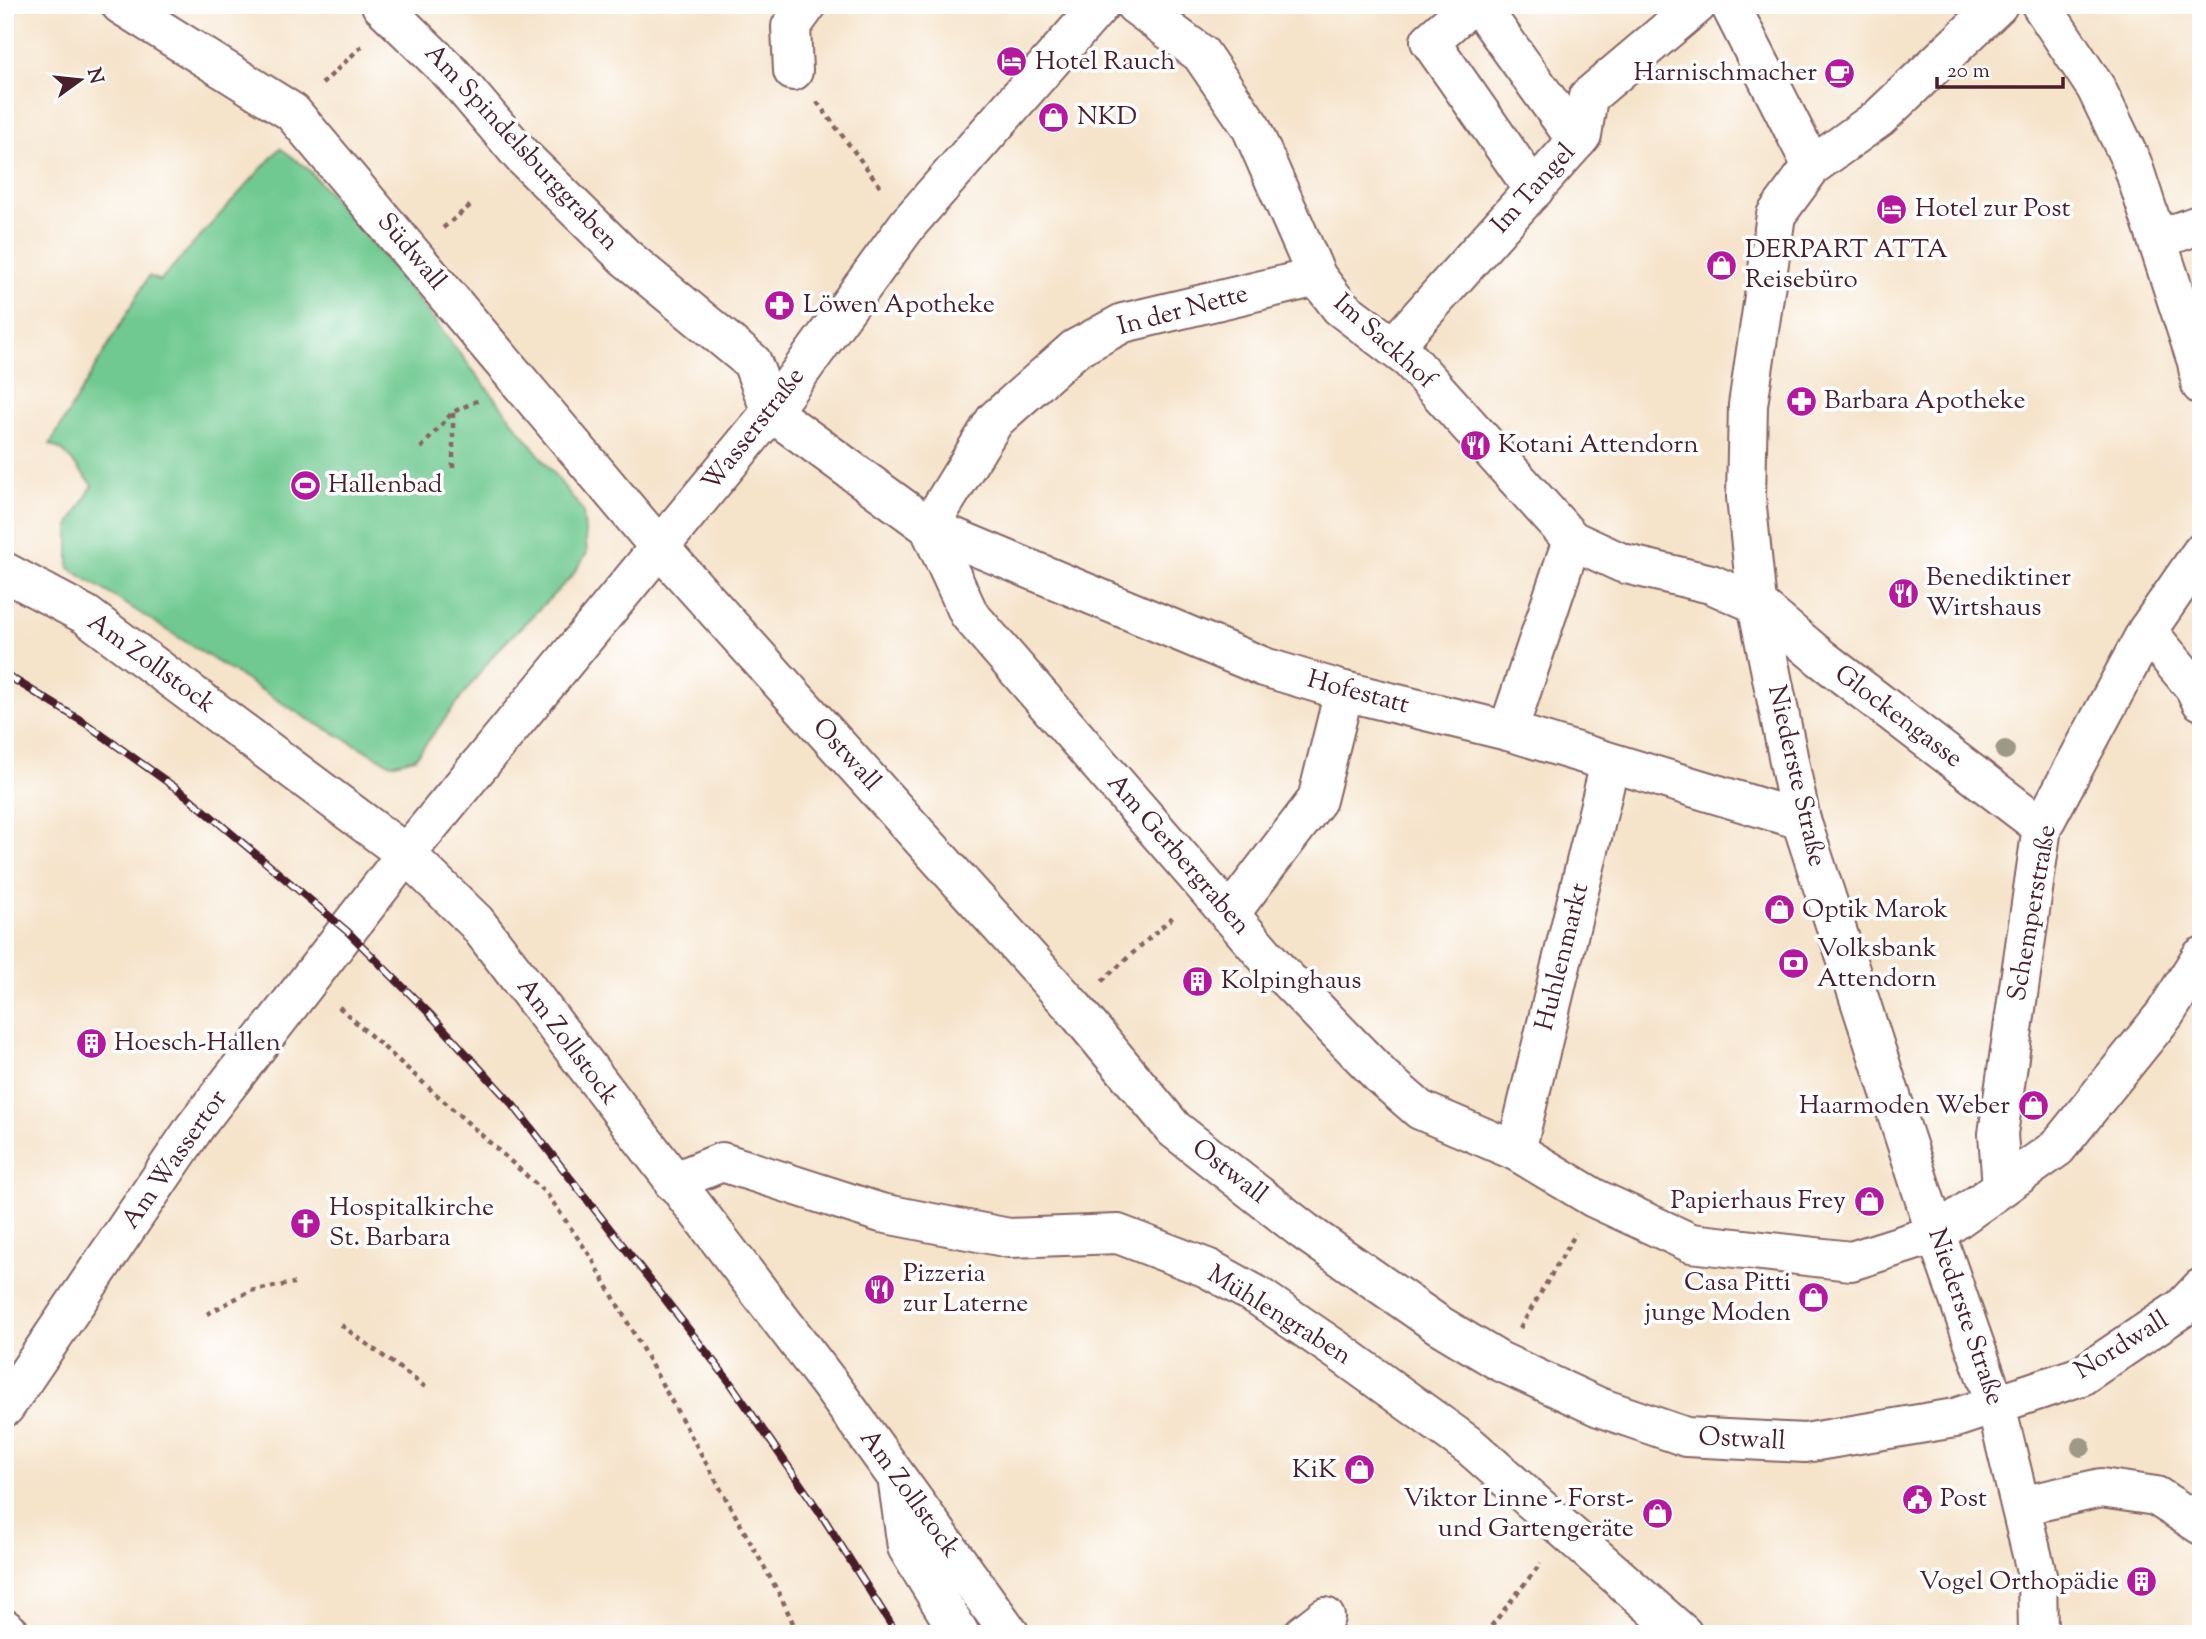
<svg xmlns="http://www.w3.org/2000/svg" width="2206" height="1639" font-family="'Sorts Mill Goudy',serif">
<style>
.green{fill:#70c990;stroke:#5d745e;stroke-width:2}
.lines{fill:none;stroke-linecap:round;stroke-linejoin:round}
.minor-casing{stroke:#866463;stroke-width:42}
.major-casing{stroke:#866463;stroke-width:42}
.path{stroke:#866463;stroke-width:4.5;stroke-dasharray:5 5;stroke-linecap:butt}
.minor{stroke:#fff;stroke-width:38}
.major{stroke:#fff;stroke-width:38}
.rail-casing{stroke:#4a1f2b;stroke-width:8}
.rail{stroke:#fff;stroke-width:5;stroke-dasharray:16;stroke-linecap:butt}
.tree{fill:#9e9886}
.labels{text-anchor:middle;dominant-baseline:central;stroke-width:7;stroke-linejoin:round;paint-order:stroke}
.poi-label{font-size:26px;fill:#4a1f2b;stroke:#fff;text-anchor:start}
.street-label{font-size:26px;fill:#4a1f2b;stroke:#fff}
</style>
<rect width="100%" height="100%" fill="#fff"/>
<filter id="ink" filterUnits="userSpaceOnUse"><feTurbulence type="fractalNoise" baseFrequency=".0143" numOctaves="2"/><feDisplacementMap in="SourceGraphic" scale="14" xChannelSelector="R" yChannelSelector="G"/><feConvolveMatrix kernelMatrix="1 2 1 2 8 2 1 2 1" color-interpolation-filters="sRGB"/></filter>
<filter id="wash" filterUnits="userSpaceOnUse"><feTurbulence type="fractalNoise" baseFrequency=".00686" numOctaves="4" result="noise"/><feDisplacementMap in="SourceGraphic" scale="28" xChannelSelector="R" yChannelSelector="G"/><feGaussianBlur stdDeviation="1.57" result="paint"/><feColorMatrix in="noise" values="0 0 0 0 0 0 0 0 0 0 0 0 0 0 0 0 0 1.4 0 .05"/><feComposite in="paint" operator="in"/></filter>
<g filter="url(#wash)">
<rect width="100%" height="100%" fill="#f5e3ca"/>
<!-- green -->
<path class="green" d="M 280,148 L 308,169 L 393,268 L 583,511 L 587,553 L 572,576 L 495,653 L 415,758 L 391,764 L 306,718 L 69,568 L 69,526 L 93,485 L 63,451 L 50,444 L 149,276 L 160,281 Z"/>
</g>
<g filter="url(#ink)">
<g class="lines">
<defs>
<g id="minor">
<path d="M 121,5 L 292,112 L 659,547 L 1073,1007 L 1174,1129 L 1304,1231 L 1439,1325 L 1499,1361 L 1599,1407 L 1686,1437 L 1805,1443 L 1955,1418 L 2081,1376 L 2182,1308 L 2201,1288"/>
<path d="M 381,5 L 453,75 L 522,156 L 625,257 L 752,362 L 771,412"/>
<path d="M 1135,5 L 1201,54 L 1251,127 L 1317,277 L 1340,307 L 1410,360 L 1572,540 L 1622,563 L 1711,584 L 1757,604 L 1821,658 L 2042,827"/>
<path d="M 1471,5 L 1430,41 L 1534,190"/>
<path d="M 1479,5 L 1577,141"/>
<path d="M 1730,5 L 1812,166"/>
<path d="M 1998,5 L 1879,118 L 1812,166 L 1776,215 L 1748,405 L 1746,497 L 1757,604 L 1801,820 L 1936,1234 L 1996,1406 L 2037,1575 L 2038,1634"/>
<path d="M 2041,5 L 2096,88 L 2132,163 L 2197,362 L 2201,385"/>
<path d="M 793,71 L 791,27 L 807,5"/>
<path d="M 2159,239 L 2201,224"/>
<path d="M 1317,277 L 1123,323 L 1075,349 L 995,420 L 929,527 L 1264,667 L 1344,691 L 1508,731 L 1801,820"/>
<path d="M 1393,347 L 1582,135 L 1588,97 L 1697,5"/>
<path d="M 771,412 L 929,527 L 969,614 L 1276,968 L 1382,1077 L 1420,1110 L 1516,1151 L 1594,1198 L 1691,1243 L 1851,1261 L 1936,1234 L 2057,1148 L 2165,1014 L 2201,957"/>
<path d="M 2147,631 L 2194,687 L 2201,701"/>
<path d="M 1508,731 L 1572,540"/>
<path d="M 1229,915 L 1317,800 L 1344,691"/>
<path d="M 1516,1151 L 1610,763"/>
<path d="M 673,1182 L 722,1162 L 881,1213 L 1009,1238 L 1118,1234 L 1207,1268 L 1258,1296 L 1341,1353 L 1471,1447 L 1683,1634"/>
<path d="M 2002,1187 L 1998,1134 L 2042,827 L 2147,631 L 2201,553"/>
<path d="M 898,1484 L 907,1547 L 960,1634"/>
<path d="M 2021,1506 L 2101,1488 L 2156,1496 L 2201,1525"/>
<path d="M 1010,1634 L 829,1383 L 476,922 L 406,854 L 771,412 L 908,224 L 1100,5"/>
<path d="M 1303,1634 L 1325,1617"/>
</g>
<g id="major">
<path d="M 5,572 L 86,615 L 406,854 L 195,1127 L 5,1407"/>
<path d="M 5,1629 L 11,1634"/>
</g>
</defs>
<!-- minor casing -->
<use href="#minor" class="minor-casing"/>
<!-- major casing -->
<use href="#major" class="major-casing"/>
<!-- path -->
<g class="path">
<path d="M 322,84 L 364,44"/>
<path d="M 817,102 L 883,190"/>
<path d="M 443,228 L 472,204"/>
<path d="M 453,413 L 453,471"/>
<path d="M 421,448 L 453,412 L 481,399"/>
<path d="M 1102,981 L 1176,914"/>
<path d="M 339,1007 L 547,1194 L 591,1257 L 781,1597 L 798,1634"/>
<path d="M 207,1314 L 250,1291 L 294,1283"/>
<path d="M 341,1325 L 428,1389"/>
<path d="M 1520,1328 L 1576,1233"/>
<path d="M 1485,1634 L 1541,1563"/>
</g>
<!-- minor -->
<use href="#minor" class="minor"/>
<!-- major -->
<use href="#major" class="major"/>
<defs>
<path id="rail" d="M 5,674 L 85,723 L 187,796 L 348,932 L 430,1014 L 513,1105 L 729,1381 L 821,1514 L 897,1634"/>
</defs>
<!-- rail casing -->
<use href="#rail" class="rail-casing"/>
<!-- rail -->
<use href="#rail" class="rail"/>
</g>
<!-- trees -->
<g class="tree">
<circle cx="2005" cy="750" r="10"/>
<circle cx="2081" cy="1447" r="10"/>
</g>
</g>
<!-- icons -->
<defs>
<symbol id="hotel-disc" viewBox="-11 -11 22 22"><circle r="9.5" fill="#b5179e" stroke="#fff"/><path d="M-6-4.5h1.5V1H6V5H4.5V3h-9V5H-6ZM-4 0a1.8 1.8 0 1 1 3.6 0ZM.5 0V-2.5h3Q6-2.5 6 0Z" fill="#fff"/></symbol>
<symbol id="cafe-disc" viewBox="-11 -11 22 22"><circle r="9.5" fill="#b5179e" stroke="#fff"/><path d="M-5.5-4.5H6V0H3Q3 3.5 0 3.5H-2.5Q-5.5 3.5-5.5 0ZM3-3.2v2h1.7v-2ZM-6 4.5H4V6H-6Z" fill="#fff"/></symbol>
<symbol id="shop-disc" viewBox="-11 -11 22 22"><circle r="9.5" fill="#b5179e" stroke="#fff"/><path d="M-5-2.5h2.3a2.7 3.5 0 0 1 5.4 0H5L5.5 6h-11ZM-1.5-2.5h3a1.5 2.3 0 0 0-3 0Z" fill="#fff"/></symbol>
<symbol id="pharmacy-disc" viewBox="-11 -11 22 22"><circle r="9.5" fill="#b5179e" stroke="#fff"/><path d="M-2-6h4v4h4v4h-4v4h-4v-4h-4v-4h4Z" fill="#fff"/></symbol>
<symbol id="restaurant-disc" viewBox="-11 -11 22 22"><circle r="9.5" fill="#b5179e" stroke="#fff"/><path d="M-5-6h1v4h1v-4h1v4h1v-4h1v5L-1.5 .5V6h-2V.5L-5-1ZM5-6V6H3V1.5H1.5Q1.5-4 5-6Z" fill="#fff"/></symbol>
<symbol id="stadium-disc" viewBox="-11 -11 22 22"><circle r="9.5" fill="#b5179e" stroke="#fff"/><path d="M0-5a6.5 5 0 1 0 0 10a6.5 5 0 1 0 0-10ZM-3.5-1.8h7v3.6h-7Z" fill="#fff"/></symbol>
<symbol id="bank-disc" viewBox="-11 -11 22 22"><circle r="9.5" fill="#b5179e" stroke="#fff"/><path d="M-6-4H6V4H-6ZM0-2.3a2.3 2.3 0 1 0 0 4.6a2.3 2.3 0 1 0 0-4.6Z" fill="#fff"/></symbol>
<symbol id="building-disc" viewBox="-11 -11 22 22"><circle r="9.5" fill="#b5179e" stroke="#fff"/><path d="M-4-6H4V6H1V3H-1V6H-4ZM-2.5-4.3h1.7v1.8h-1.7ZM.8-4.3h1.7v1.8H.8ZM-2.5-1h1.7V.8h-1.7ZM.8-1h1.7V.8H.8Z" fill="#fff"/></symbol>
<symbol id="church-disc" viewBox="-11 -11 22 22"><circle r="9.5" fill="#b5179e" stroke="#fff"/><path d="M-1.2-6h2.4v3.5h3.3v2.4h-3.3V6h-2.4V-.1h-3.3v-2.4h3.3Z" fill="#fff"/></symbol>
<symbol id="civic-disc" viewBox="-11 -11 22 22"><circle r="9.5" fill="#b5179e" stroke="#fff"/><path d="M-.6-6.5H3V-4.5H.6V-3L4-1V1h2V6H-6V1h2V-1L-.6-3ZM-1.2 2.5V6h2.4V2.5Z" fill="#fff"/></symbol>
</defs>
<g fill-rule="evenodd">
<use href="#hotel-disc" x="994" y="44" width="35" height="35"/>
<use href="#cafe-disc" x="1822" y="56" width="35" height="35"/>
<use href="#shop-disc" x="1036" y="100" width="35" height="35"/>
<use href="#hotel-disc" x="1874" y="192" width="35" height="35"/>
<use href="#shop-disc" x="1704" y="248" width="35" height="35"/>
<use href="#pharmacy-disc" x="762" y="288" width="35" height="35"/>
<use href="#pharmacy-disc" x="1784" y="384" width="35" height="35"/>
<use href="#restaurant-disc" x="1458" y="428" width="35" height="35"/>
<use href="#stadium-disc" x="288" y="468" width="35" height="35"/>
<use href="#restaurant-disc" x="1886" y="576" width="35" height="35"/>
<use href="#shop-disc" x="1762" y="892" width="35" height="35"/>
<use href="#bank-disc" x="1776" y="946" width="35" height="35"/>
<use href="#building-disc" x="1180" y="964" width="35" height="35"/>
<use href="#building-disc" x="74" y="1026" width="35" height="35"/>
<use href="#shop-disc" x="2016" y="1088" width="35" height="35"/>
<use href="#shop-disc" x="1852" y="1184" width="35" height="35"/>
<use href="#church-disc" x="288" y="1206" width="35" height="35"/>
<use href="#restaurant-disc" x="862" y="1272" width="35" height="35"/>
<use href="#shop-disc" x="1796" y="1280" width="35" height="35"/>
<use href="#shop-disc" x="1342" y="1452" width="35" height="35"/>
<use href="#civic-disc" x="1900" y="1482" width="35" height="35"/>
<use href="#shop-disc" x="1640" y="1496" width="35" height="35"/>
<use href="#building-disc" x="2124" y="1564" width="35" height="35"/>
</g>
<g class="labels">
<!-- poi labels -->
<g class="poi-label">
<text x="1035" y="62">Hotel Rauch</text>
<text x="1817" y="73" text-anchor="end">Harnischmacher</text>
<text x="1077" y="117">NKD</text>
<text x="1915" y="209">Hotel zur Post</text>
<text x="1745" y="250">DERPART ATTA<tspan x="1745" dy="30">Reisebüro</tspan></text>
<text x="803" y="305">Löwen Apotheke</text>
<text x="1824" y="401">Barbara Apotheke</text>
<text x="1498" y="445">Kotani Attendorn</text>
<text x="328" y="485">Hallenbad</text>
<text x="1926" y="578">Benediktiner<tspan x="1926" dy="30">Wirtshaus</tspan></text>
<text x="1802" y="910">Optik Marok</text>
<text x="1817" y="949">Volksbank<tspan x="1817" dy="30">Attendorn</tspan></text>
<text x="1221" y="981">Kolpinghaus</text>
<text x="114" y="1043">Hoesch-Hallen</text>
<text x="2010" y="1106" text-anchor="end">Haarmoden Weber</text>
<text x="1846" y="1201" text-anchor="end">Papierhaus Frey</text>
<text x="329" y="1208">Hospitalkirche<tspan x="329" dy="30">St. Barbara</tspan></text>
<text x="903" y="1274">Pizzeria<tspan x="903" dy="30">zur Laterne</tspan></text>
<text x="1791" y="1283" text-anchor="end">Casa Pitti<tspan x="1791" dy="30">junge Moden</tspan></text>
<text x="1337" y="1470" text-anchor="end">KiK</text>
<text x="1634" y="1499" text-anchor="end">Viktor Linne - Forst-<tspan x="1634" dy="30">und Gartengeräte</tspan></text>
<text x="1940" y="1499">Post</text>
<text x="2119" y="1582" text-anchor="end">Vogel Orthopädie</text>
</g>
<!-- street labels -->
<g class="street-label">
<text transform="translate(521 148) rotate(47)">Am Spindelsburggraben</text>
<text transform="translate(1534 189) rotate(-48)">Im Tangel</text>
<text transform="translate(411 252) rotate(50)">Südwall</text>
<text transform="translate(1183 311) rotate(-15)">In der Nette</text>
<text transform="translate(1384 342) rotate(42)">Im Sackhof</text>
<text transform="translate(754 430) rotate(-52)">Wasserstraße</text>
<text transform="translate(151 664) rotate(36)">Am Zollstock</text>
<text transform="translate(1358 693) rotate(15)">Hofestatt</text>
<text transform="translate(1898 717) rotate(37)">Glockengasse</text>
<text transform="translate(846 755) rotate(48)">Ostwall</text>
<text transform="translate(1796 776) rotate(77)">Niederste Straße</text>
<text transform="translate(1178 855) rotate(49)">Am Gerbergraben</text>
<text transform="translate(2033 913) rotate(-80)">Schemperstraße</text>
<text transform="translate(1563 957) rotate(-76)">Huhlenmarkt</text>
<text transform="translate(567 1042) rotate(53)">Am Zollstock</text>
<text transform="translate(175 1160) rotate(-55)">Am Wassertor</text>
<text transform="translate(1229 1172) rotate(38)">Ostwall</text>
<text transform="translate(1279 1316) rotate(32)">Mühlengraben</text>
<text transform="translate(1965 1317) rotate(71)">Niederste Straße</text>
<text transform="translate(2122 1346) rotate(-32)">Nordwall</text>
<text transform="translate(1742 1440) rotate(3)">Ostwall</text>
<text transform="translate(909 1494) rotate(54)">Am Zollstock</text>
</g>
</g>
<!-- margin -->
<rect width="2206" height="1639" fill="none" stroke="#fff" stroke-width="28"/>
<!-- north arrow -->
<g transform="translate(80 80) rotate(75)" stroke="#ffffff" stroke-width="5" paint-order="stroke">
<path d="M0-5L12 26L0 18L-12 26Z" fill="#4a1f2b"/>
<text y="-10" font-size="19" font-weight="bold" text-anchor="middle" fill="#4a1f2b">N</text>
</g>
<!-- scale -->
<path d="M1937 77v10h126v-10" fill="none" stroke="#4a1f2b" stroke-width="3.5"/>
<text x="1947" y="77" font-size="21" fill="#4a1f2b" stroke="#ffffff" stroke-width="5" paint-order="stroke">20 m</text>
</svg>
